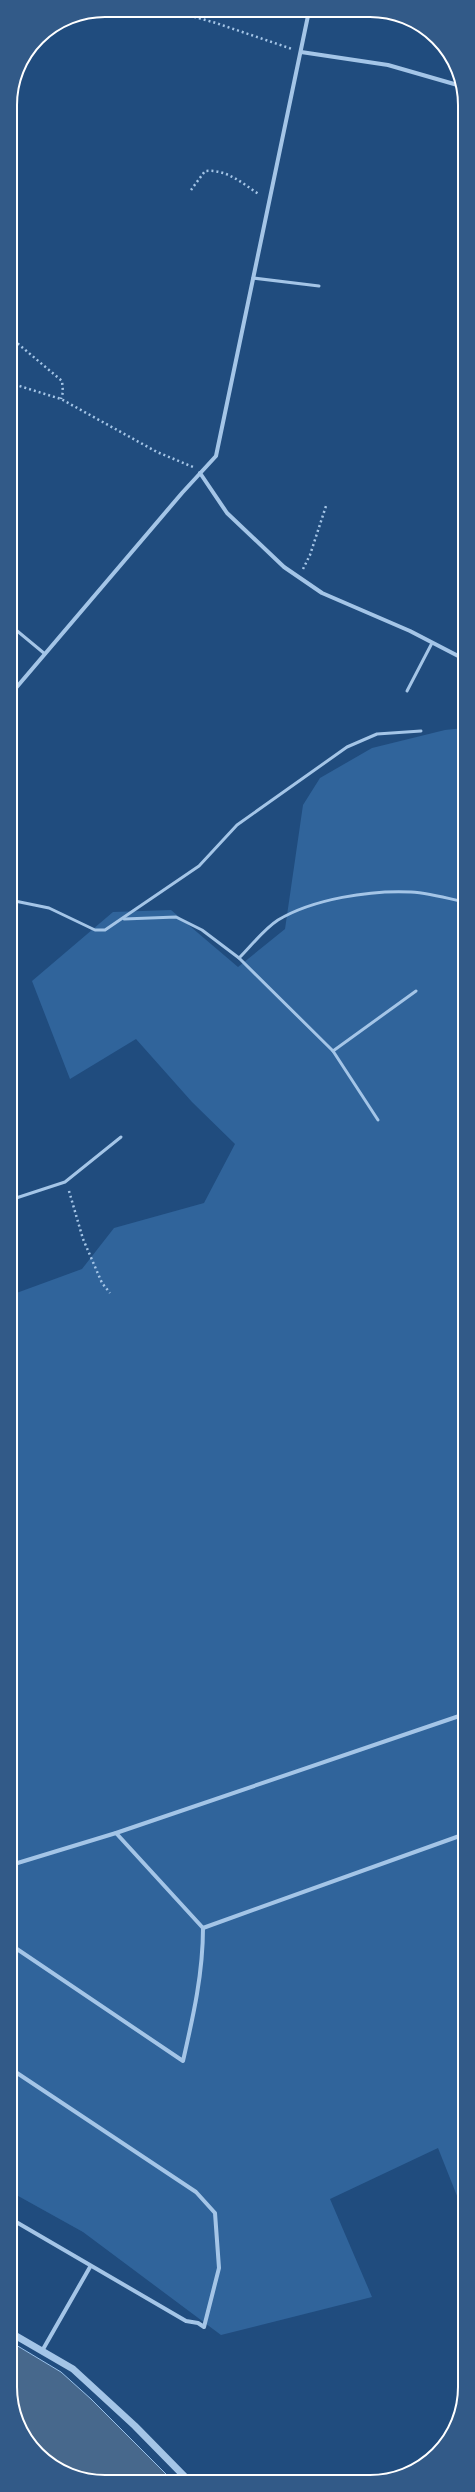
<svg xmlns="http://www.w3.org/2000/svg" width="475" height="2492" font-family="'Alegreya Sans',sans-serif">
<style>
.green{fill:#30649b}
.water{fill:#47688c;stroke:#98c0e9}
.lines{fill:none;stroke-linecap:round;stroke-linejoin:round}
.path{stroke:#a4c5e7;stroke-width:2.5;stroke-dasharray:2 3;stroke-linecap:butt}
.service{stroke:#a4c5e7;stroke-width:3}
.minor{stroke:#a4c5e7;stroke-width:4}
.tertiary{stroke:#a4c5e7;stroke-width:7}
.rim{fill:none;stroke:#fff;stroke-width:2}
</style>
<rect width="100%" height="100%" fill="#204c7e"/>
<!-- green -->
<path class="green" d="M 464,728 L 465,2216 L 438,2148 L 330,2199 L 372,2297 L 221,2335 L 83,2232 L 11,2192 L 11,1295 L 82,1269 L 114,1228 L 204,1203 L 235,1144 L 192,1102 L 136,1039 L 70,1079 L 32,981 L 113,912 L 171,910 L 238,967 L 285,929 L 303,805 L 320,778 L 372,748 L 445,730 Z"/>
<!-- water -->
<path class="water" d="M 11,2342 L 61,2372 L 91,2399 L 172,2480 L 86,2480 L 34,2450 L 11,2399 Z"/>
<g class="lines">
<!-- path -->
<g class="path">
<path d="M 170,10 L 216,23 L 292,49"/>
<path d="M 191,190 L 205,171 C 227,169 242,183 260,195"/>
<path d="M 10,337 L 62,381 L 63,392 L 61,399"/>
<path d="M 10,383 L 61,399 L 157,452 L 193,467"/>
<path d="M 303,569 L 310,555 L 326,506"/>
<path d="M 69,1191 L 83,1239 L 102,1283 L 110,1293"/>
</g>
<!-- service -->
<g class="service">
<path d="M 253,278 L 319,286"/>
<path d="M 10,625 L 45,654"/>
<path d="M 407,691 L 432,643"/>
<path d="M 10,900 L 49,908 L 95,930 L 105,930 L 199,866 L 237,825 L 347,747 L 377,734 L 421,731"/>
<path d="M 124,919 L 176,917 L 202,930 L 239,958 L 333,1051 L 378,1120"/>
<path d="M 239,958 C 251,946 264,929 278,920 C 313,899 370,890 411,892 C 428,893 447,898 464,902"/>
<path d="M 333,1051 L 416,991"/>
<path d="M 10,1200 L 65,1182 L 121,1137"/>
</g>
<!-- minor -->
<g class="minor">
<path d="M 301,52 L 388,65 L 461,86"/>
<path d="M 200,473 L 227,513 L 284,567 L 322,593 L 410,631 L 464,659"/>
<path d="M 10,695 L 182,493 L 216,456 L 309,11"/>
<path d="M 11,1865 L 116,1833 L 465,1714"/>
<path d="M 203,1928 L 465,1834"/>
<path d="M 11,1945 L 183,2061 C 193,2017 203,1974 203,1928 L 116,1833"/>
<path d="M 11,2069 L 196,2192 L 215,2213 L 219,2268 L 204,2327 L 198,2323 L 186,2321 L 11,2219"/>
<path d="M 42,2351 L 90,2267"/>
</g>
<!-- tertiary -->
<path class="tertiary" d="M 11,2333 L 73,2369 L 135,2426 L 188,2480"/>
</g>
<!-- crop -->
<path d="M0 0H475V2492H0ZM105 17H370A88 88 0 0 1 458 105V2387A88 88 0 0 1 370 2475H105A88 88 0 0 1 17 2387V105A88 88 0 0 1 105 17Z" fill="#325a88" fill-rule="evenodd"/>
<path class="rim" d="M105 17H370A88 88 0 0 1 458 105V2387A88 88 0 0 1 370 2475H105A88 88 0 0 1 17 2387V105A88 88 0 0 1 105 17Z"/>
</svg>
